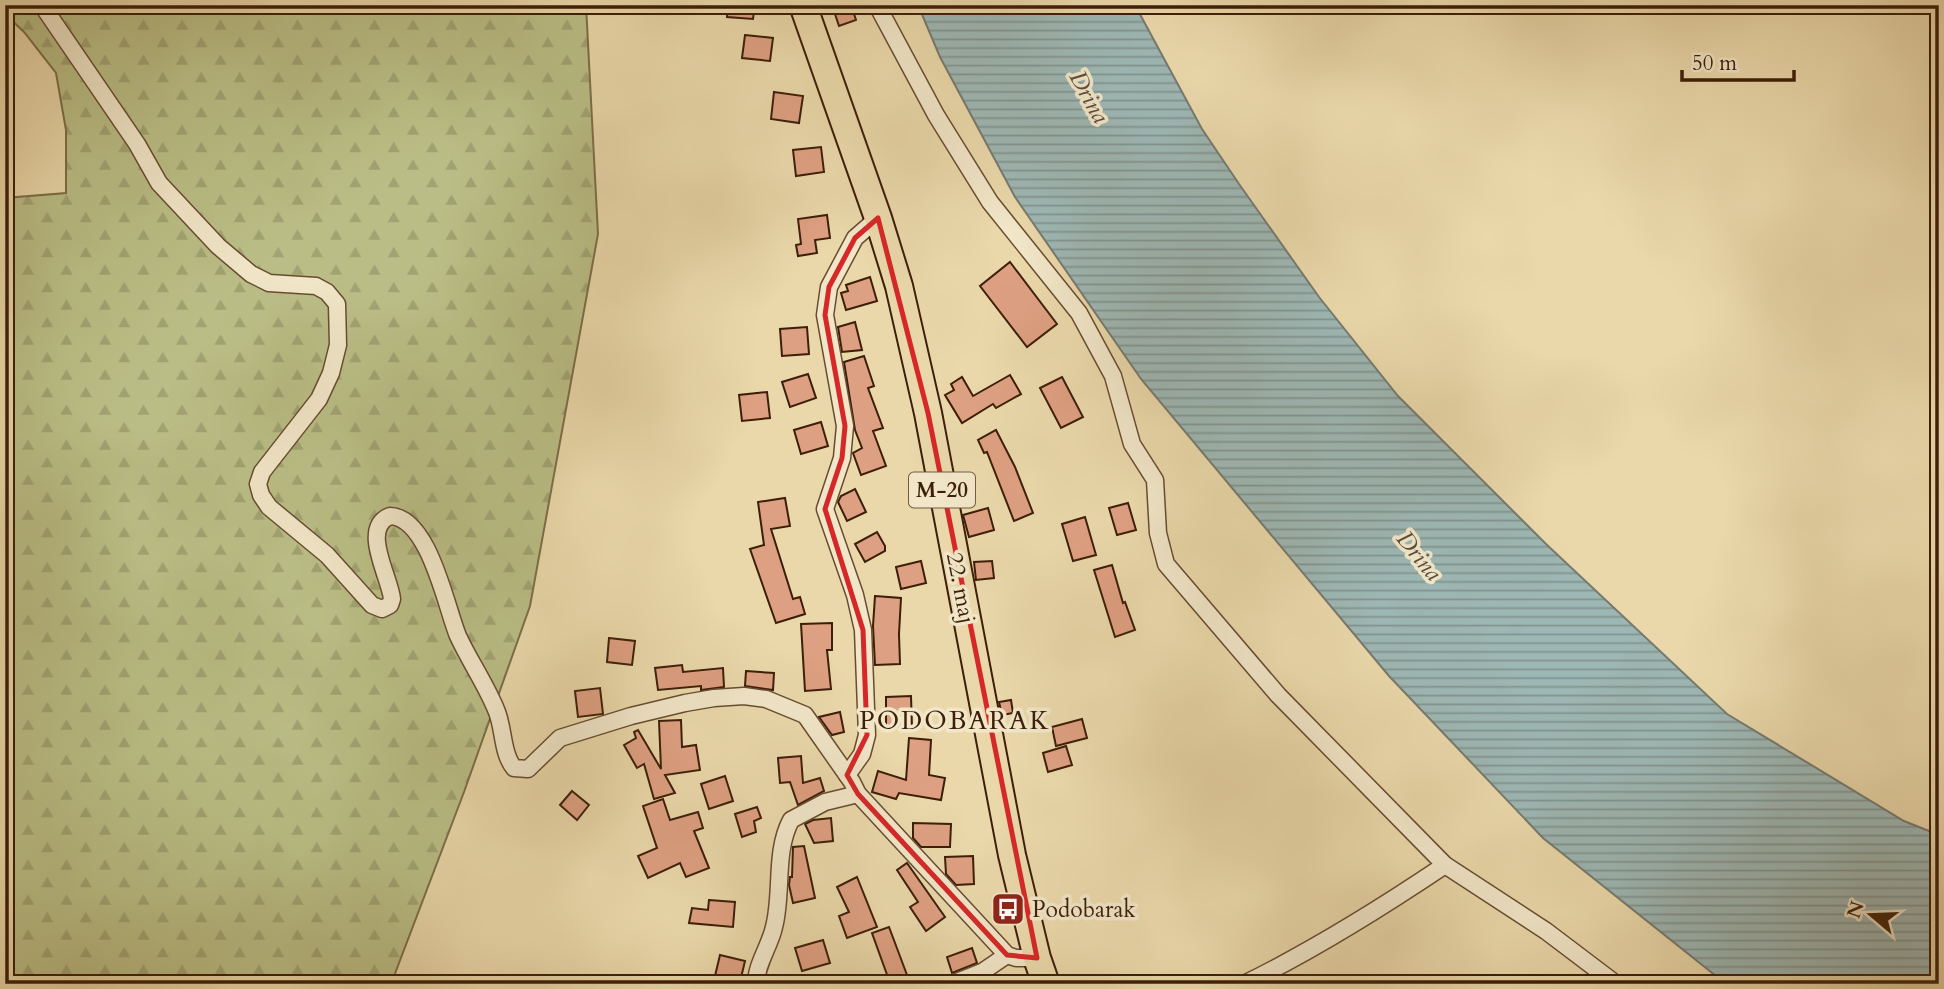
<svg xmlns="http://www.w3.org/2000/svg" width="1944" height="989" font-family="Cardo,serif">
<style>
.forest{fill:url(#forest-firs);stroke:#7c6e47;stroke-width:2}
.water{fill:url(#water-rules);stroke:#777a6f;stroke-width:2}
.building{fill:#dea082;stroke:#3d1e08;stroke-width:2}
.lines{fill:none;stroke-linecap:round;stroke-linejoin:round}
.minor-casing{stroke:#684c30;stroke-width:19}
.primary-casing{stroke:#3d1e08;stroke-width:30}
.minor{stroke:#f1e6c8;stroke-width:16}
.primary{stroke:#ead8aa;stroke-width:26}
.marked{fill:none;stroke:#d62828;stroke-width:5;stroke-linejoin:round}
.labels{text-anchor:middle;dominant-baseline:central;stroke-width:7;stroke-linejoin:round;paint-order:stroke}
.shield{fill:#f1e6c8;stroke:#735a42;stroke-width:2}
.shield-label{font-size:21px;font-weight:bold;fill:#3d1e08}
.street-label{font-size:23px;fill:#3d1e08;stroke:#f1e6c8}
.poi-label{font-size:23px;fill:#3d1e08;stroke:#f1e6c8;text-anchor:start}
.water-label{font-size:24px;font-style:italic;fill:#5a4c3c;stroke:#f1e6c8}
.quarter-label{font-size:26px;letter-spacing:2px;fill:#3d1e08;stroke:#f1e6c8}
</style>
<defs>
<pattern id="forest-firs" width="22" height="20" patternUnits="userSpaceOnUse" patternTransform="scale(1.75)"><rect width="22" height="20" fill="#babe86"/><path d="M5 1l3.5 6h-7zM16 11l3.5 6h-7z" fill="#a1a372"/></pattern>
<pattern id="water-rules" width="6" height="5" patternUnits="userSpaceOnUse" patternTransform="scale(1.75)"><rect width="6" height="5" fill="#9db7b4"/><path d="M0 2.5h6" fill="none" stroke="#819490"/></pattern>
</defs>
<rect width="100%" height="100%" fill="#ead8aa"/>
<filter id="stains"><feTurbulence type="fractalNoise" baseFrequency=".00286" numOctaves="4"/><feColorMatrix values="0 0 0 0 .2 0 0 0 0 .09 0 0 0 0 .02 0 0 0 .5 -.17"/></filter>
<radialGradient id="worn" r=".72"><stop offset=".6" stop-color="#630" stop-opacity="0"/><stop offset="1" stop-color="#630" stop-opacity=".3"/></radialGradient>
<!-- forest -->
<path class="forest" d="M 5,5 L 586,5 L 598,234 L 530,606 L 464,792 L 391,984 L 5,984 L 5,198 L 66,193 L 66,130 L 56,73 L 24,32 L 5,14 Z"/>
<!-- water -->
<path class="water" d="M 918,5 L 1135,5 L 1202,129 L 1239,184 L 1319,297 L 1398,396 L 1546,544 L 1727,714 L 1904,821 L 1939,835 L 1939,984 L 1726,984 L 1543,838 L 1389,676 L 1141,379 L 1015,197 L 940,57 Z"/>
<!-- building -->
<g class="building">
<path d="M 728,5 L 755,5 L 753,19 L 727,17 Z"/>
<path d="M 832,5 L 851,5 L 856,20 L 839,26 Z"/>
<path d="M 745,35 L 773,38 L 770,61 L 742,58 Z"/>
<path d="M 774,92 L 803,96 L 799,123 L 771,119 Z"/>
<path d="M 821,147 L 824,172 L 796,176 L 793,150 Z"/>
<path d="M 827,215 L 830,238 L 815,240 L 817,253 L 798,256 L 796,245 L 801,244 L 798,219 Z"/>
<path d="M 1010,262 L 1057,324 L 1027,347 L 980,286 Z"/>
<path d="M 870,277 L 877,301 L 846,310 L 841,293 L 848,291 L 846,285 Z"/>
<path d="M 855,322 L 862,350 L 842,352 L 838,327 Z"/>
<path d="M 807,327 L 809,354 L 782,356 L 780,329 Z"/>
<path d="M 864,356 L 874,386 L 868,388 L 883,428 L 873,431 L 886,466 L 861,475 L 853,453 L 862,448 L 855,430 L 844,362 Z"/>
<path d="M 808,374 L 816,398 L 790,407 L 782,382 Z"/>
<path d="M 1010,375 L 1021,394 L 996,408 L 993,404 L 962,423 L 945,395 L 954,390 L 951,384 L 962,377 L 973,396 Z"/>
<path d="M 1062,377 L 1083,417 L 1061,428 L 1040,388 Z"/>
<path d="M 767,392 L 770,418 L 742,421 L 739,395 Z"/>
<path d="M 821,422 L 828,446 L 801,454 L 794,430 Z"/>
<path d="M 996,430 L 1015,467 L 1033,513 L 1014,521 L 987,452 L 984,453 L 978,440 Z"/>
<path d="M 855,489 L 866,512 L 847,521 L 838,502 L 841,496 Z"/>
<path d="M 785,498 L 790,526 L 771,529 L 793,599 L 800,597 L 805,614 L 776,623 L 750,549 L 764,545 L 758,502 Z"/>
<path d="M 1128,503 L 1136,530 L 1117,535 L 1109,508 Z"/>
<path d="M 988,508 L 994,530 L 969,537 L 963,515 Z"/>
<path d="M 1085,517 L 1096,555 L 1073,561 L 1062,524 Z"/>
<path d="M 877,532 L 885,546 L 885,551 L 865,562 L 855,544 Z"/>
<path d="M 921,561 L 926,583 L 901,589 L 896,567 Z"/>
<path d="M 992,561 L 994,578 L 976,580 L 974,562 Z"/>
<path d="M 1112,565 L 1123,603 L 1125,602 L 1135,630 L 1115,637 L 1094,570 Z"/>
<path d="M 875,596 L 901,598 L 899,634 L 900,664 L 875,665 L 873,626 Z"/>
<path d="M 832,623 L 832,650 L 827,650 L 831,689 L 805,691 L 801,624 Z"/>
<path d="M 609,638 L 635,641 L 632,665 L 607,662 Z"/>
<path d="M 682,665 L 683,672 L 723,668 L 724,687 L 701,690 L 701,686 L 658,690 L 655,668 Z"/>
<path d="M 746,671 L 774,673 L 773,690 L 745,686 Z"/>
<path d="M 600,688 L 603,714 L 578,717 L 575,691 Z"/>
<path d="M 911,696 L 912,727 L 886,727 L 886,697 Z"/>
<path d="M 1011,700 L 1013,713 L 1002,715 L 999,702 Z"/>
<path d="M 840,712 L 844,732 L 832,735 L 819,717 Z"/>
<path d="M 1082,719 L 1087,738 L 1056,746 L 1052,727 Z"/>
<path d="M 681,720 L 682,747 L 696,745 L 700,770 L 665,775 L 675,793 L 654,799 L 644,764 L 637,768 L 624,745 L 636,738 L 634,732 L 638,730 L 661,769 L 659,721 Z"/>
<path d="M 909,738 L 931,740 L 929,775 L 945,778 L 941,800 L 899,793 L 896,799 L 872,792 L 878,771 L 906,780 Z"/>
<path d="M 1066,746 L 1072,765 L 1048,772 L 1043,753 Z"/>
<path d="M 801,756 L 803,783 L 820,778 L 824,791 L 798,805 L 790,782 L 780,783 L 778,758 Z"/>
<path d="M 725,776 L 733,801 L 709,809 L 701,784 Z"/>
<path d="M 572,791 L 589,805 L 577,820 L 560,805 Z"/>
<path d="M 663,799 L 670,820 L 698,812 L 703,828 L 694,831 L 709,868 L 686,877 L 680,863 L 648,878 L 638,856 L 657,848 L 643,806 Z"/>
<path d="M 757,807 L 761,818 L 754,821 L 756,832 L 742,837 L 735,814 Z"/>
<path d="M 831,818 L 833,841 L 814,843 L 805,824 L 813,820 Z"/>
<path d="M 913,823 L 951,824 L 950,847 L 921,847 L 913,838 Z"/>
<path d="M 804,846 L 815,898 L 793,903 L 789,885 L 790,877 L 792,877 L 793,847 Z"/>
<path d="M 973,856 L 974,884 L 956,885 L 946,874 L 945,857 Z"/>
<path d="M 907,863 L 945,917 L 926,931 L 910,907 L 918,902 L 897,870 Z"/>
<path d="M 857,877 L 877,927 L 847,938 L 839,916 L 849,912 L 837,887 Z"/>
<path d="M 709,900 L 735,902 L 733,927 L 689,923 L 692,908 L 708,910 Z"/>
<path d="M 889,927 L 907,975 L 890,983 L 872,933 Z"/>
<path d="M 823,940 L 830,963 L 802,971 L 795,948 Z"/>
<path d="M 972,948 L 977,963 L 952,973 L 947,957 Z"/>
<path d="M 720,955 L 745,961 L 740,982 L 715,976 Z"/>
</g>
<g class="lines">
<defs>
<g id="minor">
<path d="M 42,5 L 137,144 L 159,183 L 218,246 L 251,274 L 269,283 L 316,286 L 327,292 L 337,304 L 338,345 L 331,373 L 319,399 L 262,472 L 258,484 L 261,495 L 269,507 L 327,555 L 372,605 L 382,609 L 390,605 L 392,599 C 390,577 360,528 390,516 C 429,517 446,607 458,636 C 470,662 487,686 497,712 C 504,730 502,753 514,768 L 528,769 L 560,738 L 631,716 L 685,703 L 714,698 L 744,696 L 766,699 L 805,715 L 852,782 L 858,794 L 1007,955 L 1016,958 L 1037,958"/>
<path d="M 877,5 L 936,115 L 990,202 L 1079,313 L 1113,376 L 1132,444 L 1155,480 L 1158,533 L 1166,564 L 1278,695 L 1445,865 L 1546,931 L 1616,984"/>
<path d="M 847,775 L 862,754 L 867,735 L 863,630 L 855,595 L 825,509 L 842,458 L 845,426 L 825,315 L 829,287 L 855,238 L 878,218"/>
<path d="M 756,984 C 756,964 770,946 774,927 C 783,893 774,852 791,820 L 825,802 L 858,794"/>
<path d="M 952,984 L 982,972 L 1007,955"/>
<path d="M 1244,984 C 1314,950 1381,908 1445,865"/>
</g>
<path id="primary" d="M 803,5 L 878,218 L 899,286 L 928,413 L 1012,855 L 1037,958 L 1046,984"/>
</defs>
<!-- minor casing -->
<use href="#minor" class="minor-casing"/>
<!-- primary casing -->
<use href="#primary" class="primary-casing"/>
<!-- minor -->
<use href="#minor" class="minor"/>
<!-- primary -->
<use href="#primary" class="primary"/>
</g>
<!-- marked area -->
<path class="marked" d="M 878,218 L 928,413 L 1037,958 L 1007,955 L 858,794 L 847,775 L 867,735 L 863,630 L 825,509 L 842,458 L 845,426 L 825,315 L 829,287 L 855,238 Z"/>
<!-- icons -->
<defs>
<symbol id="bus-square" viewBox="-11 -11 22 22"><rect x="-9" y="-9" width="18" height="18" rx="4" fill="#8f2418" stroke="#f1e6c8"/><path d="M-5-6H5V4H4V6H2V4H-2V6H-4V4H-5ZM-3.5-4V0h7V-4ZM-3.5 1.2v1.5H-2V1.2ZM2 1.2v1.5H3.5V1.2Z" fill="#fff"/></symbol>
</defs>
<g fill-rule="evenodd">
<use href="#bus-square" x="989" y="890" width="38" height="38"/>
</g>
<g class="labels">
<!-- shield labels -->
<rect class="shield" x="909" y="472.5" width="66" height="35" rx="5"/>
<g class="shield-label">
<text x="942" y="490">M-20</text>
</g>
<!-- street labels -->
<g class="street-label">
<text transform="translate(961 588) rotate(79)">22. maj</text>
</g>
<!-- poi labels -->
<g class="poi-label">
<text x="1032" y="909">Podobarak</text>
</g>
<!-- water labels -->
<g class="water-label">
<text transform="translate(1089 97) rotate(61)">Drina</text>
<text transform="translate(1419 556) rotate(51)">Drina</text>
</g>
<!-- quarter labels -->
<g class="quarter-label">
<text x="955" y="720">PODOBARAK</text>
</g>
</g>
<!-- margin -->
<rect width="1944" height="989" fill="none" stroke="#ead8aa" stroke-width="28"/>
<rect x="7" y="7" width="1930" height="975" fill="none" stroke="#3d1e08" stroke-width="3.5"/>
<rect x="14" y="14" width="1916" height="961" fill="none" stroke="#3d1e08" stroke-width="2"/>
<!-- north arrow -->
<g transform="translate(1871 915) rotate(289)" stroke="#f1e6c8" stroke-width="5" paint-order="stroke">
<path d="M0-5L12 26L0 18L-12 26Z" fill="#3d1e08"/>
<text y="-10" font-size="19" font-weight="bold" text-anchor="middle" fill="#3d1e08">N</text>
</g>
<!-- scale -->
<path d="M1682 70v10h112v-10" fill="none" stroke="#3d1e08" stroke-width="3.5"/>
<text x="1692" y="70" font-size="21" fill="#3d1e08" stroke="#f1e6c8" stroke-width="5" paint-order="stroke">50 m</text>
<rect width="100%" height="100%" filter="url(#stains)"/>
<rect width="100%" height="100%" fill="url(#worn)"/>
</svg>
